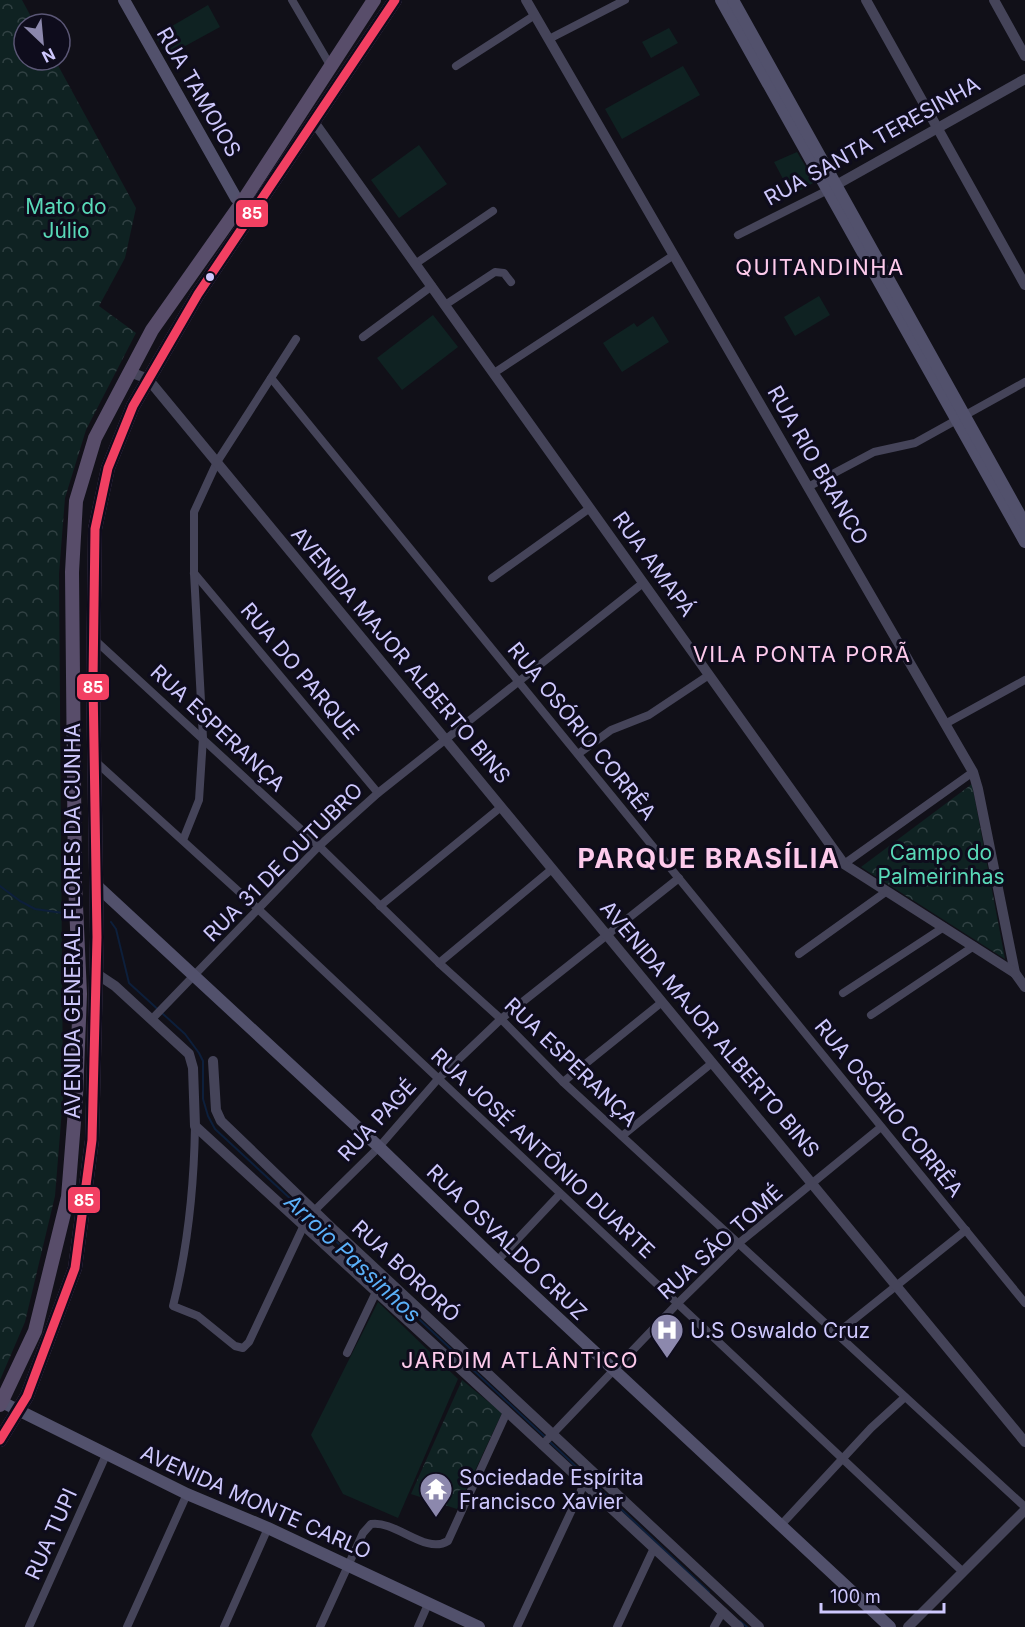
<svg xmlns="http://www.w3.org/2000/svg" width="1025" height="1627" font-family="Inter,sans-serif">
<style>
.green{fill:#0f2222}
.park{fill:url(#park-crowns)}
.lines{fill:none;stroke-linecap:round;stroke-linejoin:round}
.stream{stroke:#0d1f3b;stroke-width:2}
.minor{stroke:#454459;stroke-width:8}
.tertiary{stroke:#454459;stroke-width:10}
.secondary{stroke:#52516c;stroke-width:12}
.primary{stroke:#584d6a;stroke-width:14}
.bus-1-casing{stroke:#0e0c1c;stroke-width:14}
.bus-1{stroke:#f24062;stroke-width:9}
.bus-dot{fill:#cec8fd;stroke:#0e0c1c;stroke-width:2}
.labels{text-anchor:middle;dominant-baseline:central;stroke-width:6;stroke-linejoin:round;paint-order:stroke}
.street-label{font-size:21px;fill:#cec8fd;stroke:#0e0c1c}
.park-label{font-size:21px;fill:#59d9b8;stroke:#0e0c1c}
.poi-label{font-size:21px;fill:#cec8fd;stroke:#0e0c1c;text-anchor:start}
.neighbourhood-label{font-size:22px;letter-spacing:1.5px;fill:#fdcaeb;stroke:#0e0c1c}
.water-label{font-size:22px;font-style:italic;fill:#5bb0f9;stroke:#0e0c1c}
.district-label{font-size:27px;font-weight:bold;letter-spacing:1.5px;fill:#fdcaeb;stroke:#0e0c1c}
.line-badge{stroke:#0e0c1c;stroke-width:2}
.badge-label{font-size:16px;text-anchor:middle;font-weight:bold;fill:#fff}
</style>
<defs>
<pattern id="park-crowns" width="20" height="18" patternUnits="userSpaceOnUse" patternTransform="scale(1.5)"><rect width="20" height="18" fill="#0f2222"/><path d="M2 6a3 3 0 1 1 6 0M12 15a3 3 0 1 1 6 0" fill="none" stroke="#314143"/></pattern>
</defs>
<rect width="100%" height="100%" fill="#111018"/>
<!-- green -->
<g class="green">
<path d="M 208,5 L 220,27 L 167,56 L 155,36 Z"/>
<path d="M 669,28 L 678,43 L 651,58 L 642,42 Z"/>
<path d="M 683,66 L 700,95 L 622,139 L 605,109 Z"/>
<path d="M 419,145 L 447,184 L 399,218 L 371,180 Z"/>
<path d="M 797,152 L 815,182 L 774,205 L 772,201 L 790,192 L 774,162 Z"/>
<path d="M 819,296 L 830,315 L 795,336 L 784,317 Z"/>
<path d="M 433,315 L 458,347 L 402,390 L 377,358 Z"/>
<path d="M 653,316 L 669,342 L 622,372 L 603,343 L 634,323 L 637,327 Z"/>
<path d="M 378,1302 L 458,1379 L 398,1518 L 343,1494 L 311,1435 Z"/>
</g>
<!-- park -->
<g class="park">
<path d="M 0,0 L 22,0 L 35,24 L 24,24 L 24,60 L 55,60 L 136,208 L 125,258 L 99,306 L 136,333 L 86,430 L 65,498 L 59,574 L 63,1097 L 55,1196 L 25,1322 L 0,1380 Z"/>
<path d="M 972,784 L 1005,959 L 861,867 Z"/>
<path d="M 462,1380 L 502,1413 L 457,1509 L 411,1494 Z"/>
</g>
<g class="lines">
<!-- stream -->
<g class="stream">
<path d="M 0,886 L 20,901 L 35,909 L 63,913"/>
<path d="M 111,922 L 116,929 L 129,983 L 185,1034 L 199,1053 L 203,1061 L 203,1099 L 208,1116 L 215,1129 L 307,1214"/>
<path d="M 311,1218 L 546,1438"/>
<path d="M 550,1442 L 709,1592"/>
<path d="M 740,1621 L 747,1627"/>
</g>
<!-- minor -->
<g class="minor">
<path d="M 292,0 L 330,65"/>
<path d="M 549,39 L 625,0"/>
<path d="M 456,66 L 535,15"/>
<path d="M 738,235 L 828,190"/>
<path d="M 415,264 L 493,211"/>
<path d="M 445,305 L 495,272 L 504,273 L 511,282"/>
<path d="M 363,337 L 432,286"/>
<path d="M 494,373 L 674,255"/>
<path d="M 271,378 L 1025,1303"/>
<path d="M 808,487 L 874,452 L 915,443 L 1025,382"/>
<path d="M 194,573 L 378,793"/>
<path d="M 492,578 L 590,508"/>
<path d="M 95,640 L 319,846 L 439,963 L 501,1019 L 563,1082 L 1025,1507"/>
<path d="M 945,724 L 1025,680"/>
<path d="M 578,754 L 611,730 L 649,715 L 709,675"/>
<path d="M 96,762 L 257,908 L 963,1572"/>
<path d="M 183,840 L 199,800 L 203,738 L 194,573 L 194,512 L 217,462 L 296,339"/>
<path d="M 844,864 L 973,772"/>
<path d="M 380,906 L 501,807"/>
<path d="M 799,954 L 887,891"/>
<path d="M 439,963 L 552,869"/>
<path d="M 843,993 L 944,927"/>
<path d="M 871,1015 L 974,946"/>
<path d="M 152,1019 L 319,846 L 378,793 L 643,583"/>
<path d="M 563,1082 L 662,1002"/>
<path d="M 195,1126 C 194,1187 188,1247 173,1306 L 198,1316 L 235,1346 L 243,1348 L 249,1342 L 304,1225 L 314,1211 L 379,1147 L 438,1079 L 501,1019 L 679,878"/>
<path d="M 622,1136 L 712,1063"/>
<path d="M 497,1261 L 560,1194"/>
<path d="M 836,1334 L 966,1230"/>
<path d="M 347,1353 L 376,1292"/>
<path d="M 542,1445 L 677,1304 L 739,1243 L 881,1127"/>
<path d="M 781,1525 L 871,1428 L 905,1397"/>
<path d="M 29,1627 L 106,1455"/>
<path d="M 127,1627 L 187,1494"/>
<path d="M 224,1627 L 268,1528"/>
<path d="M 320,1627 L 363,1533 L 371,1524 C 396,1520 425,1555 448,1541 L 507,1412"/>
<path d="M 418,1627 L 428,1604"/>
<path d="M 517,1627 L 584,1484"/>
<path d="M 617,1627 L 654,1548"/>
<path d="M 714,1627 L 723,1611"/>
</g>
<!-- tertiary -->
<g class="tertiary">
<path d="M 526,0 L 973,772 L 978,789 L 1015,973 L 1025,987"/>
<path d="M 866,0 L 1025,285"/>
<path d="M 994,0 L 1025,56"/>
<path d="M 314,122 L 844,864 L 1015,973"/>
<path d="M 829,189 L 1025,79"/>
<path d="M 130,372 L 148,379 L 1025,1442"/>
<path d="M 97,974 L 115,986 L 189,1054 L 193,1068 L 195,1126 L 502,1407 L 739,1627"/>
<path d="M 213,1061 L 216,1110 L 221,1121 L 334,1230 L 759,1627"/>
<path d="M 908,1627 L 1025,1510"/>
</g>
<!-- secondary -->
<g class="secondary">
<path d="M 124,0 L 236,198 L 243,201"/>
<path d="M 721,0 L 1025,542"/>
<path d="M 733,0 L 1025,524"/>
<path d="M 96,885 L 379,1147 L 497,1261 L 890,1627"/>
<path d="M 2,1402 L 187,1494 L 268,1528 L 479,1627"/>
</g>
<!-- primary -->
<g class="primary">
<path d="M 0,1405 L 35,1331 L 68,1197 L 76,1097 L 80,994 L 75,883 L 72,572 L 76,501 L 95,438 L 152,330 L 243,201 L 374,0"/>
<path d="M 0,1440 L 27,1396 L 75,1268 L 92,1140 L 97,937 L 93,681 L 95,529 L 108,468 L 133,406 L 198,294 L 395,0"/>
</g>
<defs>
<path id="bus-1" d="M 0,1440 L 27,1396 L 75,1268 L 92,1140 L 97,937 L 93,681 L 95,529 L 108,468 L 133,406 L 198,294 L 395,0"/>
</defs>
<!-- bus-1 casing -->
<use href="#bus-1" class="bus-1-casing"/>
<!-- bus-1 -->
<use href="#bus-1" class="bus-1"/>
</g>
<!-- icons -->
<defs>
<symbol id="hospital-pin" viewBox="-11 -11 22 30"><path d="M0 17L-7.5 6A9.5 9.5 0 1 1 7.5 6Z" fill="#8c88ad" stroke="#0e0c1c"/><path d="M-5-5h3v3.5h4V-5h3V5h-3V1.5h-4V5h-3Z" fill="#fff"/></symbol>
<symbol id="temple-pin" viewBox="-11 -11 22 30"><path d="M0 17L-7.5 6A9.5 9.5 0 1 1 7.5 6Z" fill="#8c88ad" stroke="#0e0c1c"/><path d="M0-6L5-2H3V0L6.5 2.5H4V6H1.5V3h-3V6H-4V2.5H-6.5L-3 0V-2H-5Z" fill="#fff"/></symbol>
</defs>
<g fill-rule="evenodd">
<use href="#hospital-pin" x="648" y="1311" width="38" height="52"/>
<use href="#temple-pin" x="417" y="1470" width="38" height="52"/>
</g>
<!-- markers -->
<circle class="bus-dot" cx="210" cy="277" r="5"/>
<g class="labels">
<!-- street labels -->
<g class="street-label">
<text transform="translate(199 92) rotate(60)">RUA TAMOIOS</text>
<text transform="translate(872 141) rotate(-29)">RUA SANTA TERESINHA</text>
<text transform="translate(818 465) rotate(60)">RUA RIO BRANCO</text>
<text transform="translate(654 564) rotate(54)">RUA AMAPÁ</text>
<text transform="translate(401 655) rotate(50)">AVENIDA MAJOR ALBERTO BINS</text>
<text transform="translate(300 671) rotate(50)">RUA DO PARQUE</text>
<text transform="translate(218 728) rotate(43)">RUA ESPERANÇA</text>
<text transform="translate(582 731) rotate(51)">RUA OSÓRIO CORRÊA</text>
<text transform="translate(283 862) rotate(-45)">RUA 31 DE OUTUBRO</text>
<text transform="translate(72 921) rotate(-90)">AVENIDA GENERAL FLORES DA CUNHA</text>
<text transform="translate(710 1029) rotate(50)">AVENIDA MAJOR ALBERTO BINS</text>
<text transform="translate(571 1062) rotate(44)">RUA ESPERANÇA</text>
<text transform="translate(889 1108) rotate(51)">RUA OSÓRIO CORRÊA</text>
<text transform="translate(377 1120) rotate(-47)">RUA PAGÉ</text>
<text transform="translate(543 1153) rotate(43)">RUA JOSÉ ANTÔNIO DUARTE</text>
<text transform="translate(507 1242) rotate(44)">RUA OSVALDO CRUZ</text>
<text transform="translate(720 1242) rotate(-42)">RUA SÃO TOMÉ</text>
<text transform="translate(406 1271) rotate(43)">RUA BORORÓ</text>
<text transform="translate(256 1502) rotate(24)">AVENIDA MONTE CARLO</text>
<text transform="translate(51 1534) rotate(-66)">RUA TUPI</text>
</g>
<!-- park labels -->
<g class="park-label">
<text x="66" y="206">Mato do<tspan x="66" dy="24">Júlio</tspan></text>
<text x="941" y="852">Campo do<tspan x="941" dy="24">Palmeirinhas</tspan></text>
</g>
<!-- poi labels -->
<g class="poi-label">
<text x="690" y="1330">U.S Oswaldo Cruz</text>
<text x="459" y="1477">Sociedade Espírita<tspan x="459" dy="24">Francisco Xavier</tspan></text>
</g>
<!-- neighbourhood labels -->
<g class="neighbourhood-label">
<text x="820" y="267">QUITANDINHA</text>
<text x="802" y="654">VILA PONTA PORÃ</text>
<text x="520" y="1360">JARDIM ATLÂNTICO</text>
</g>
<!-- water labels -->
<g class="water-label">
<text transform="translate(353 1258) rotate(43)">Arroio Passinhos</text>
</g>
<!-- district labels -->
<g class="district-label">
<text x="709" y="858">PARQUE BRASÍLIA</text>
</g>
</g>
<g class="line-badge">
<rect x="235" y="199" width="34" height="29" rx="6" fill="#f24062"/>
<rect x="76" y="673" width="34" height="28" rx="6" fill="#f24062"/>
<rect x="67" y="1186" width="34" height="28" rx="6" fill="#f24062"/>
</g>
<g class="badge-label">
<text x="252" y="219">85</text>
<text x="93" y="693">85</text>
<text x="84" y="1206">85</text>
</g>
<!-- north arrow -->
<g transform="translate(42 42) rotate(154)"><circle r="28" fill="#0e0c1c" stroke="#5b5776" stroke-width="1.5"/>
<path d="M0-4.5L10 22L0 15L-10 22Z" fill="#8c88ad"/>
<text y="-9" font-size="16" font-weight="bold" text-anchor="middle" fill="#cec8fd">N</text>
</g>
<!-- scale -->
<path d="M821 1603v9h123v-9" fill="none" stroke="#cec8fd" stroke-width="3"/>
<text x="830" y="1603" font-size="18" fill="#cec8fd" stroke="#0e0c1c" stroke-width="4.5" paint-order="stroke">100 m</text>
</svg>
